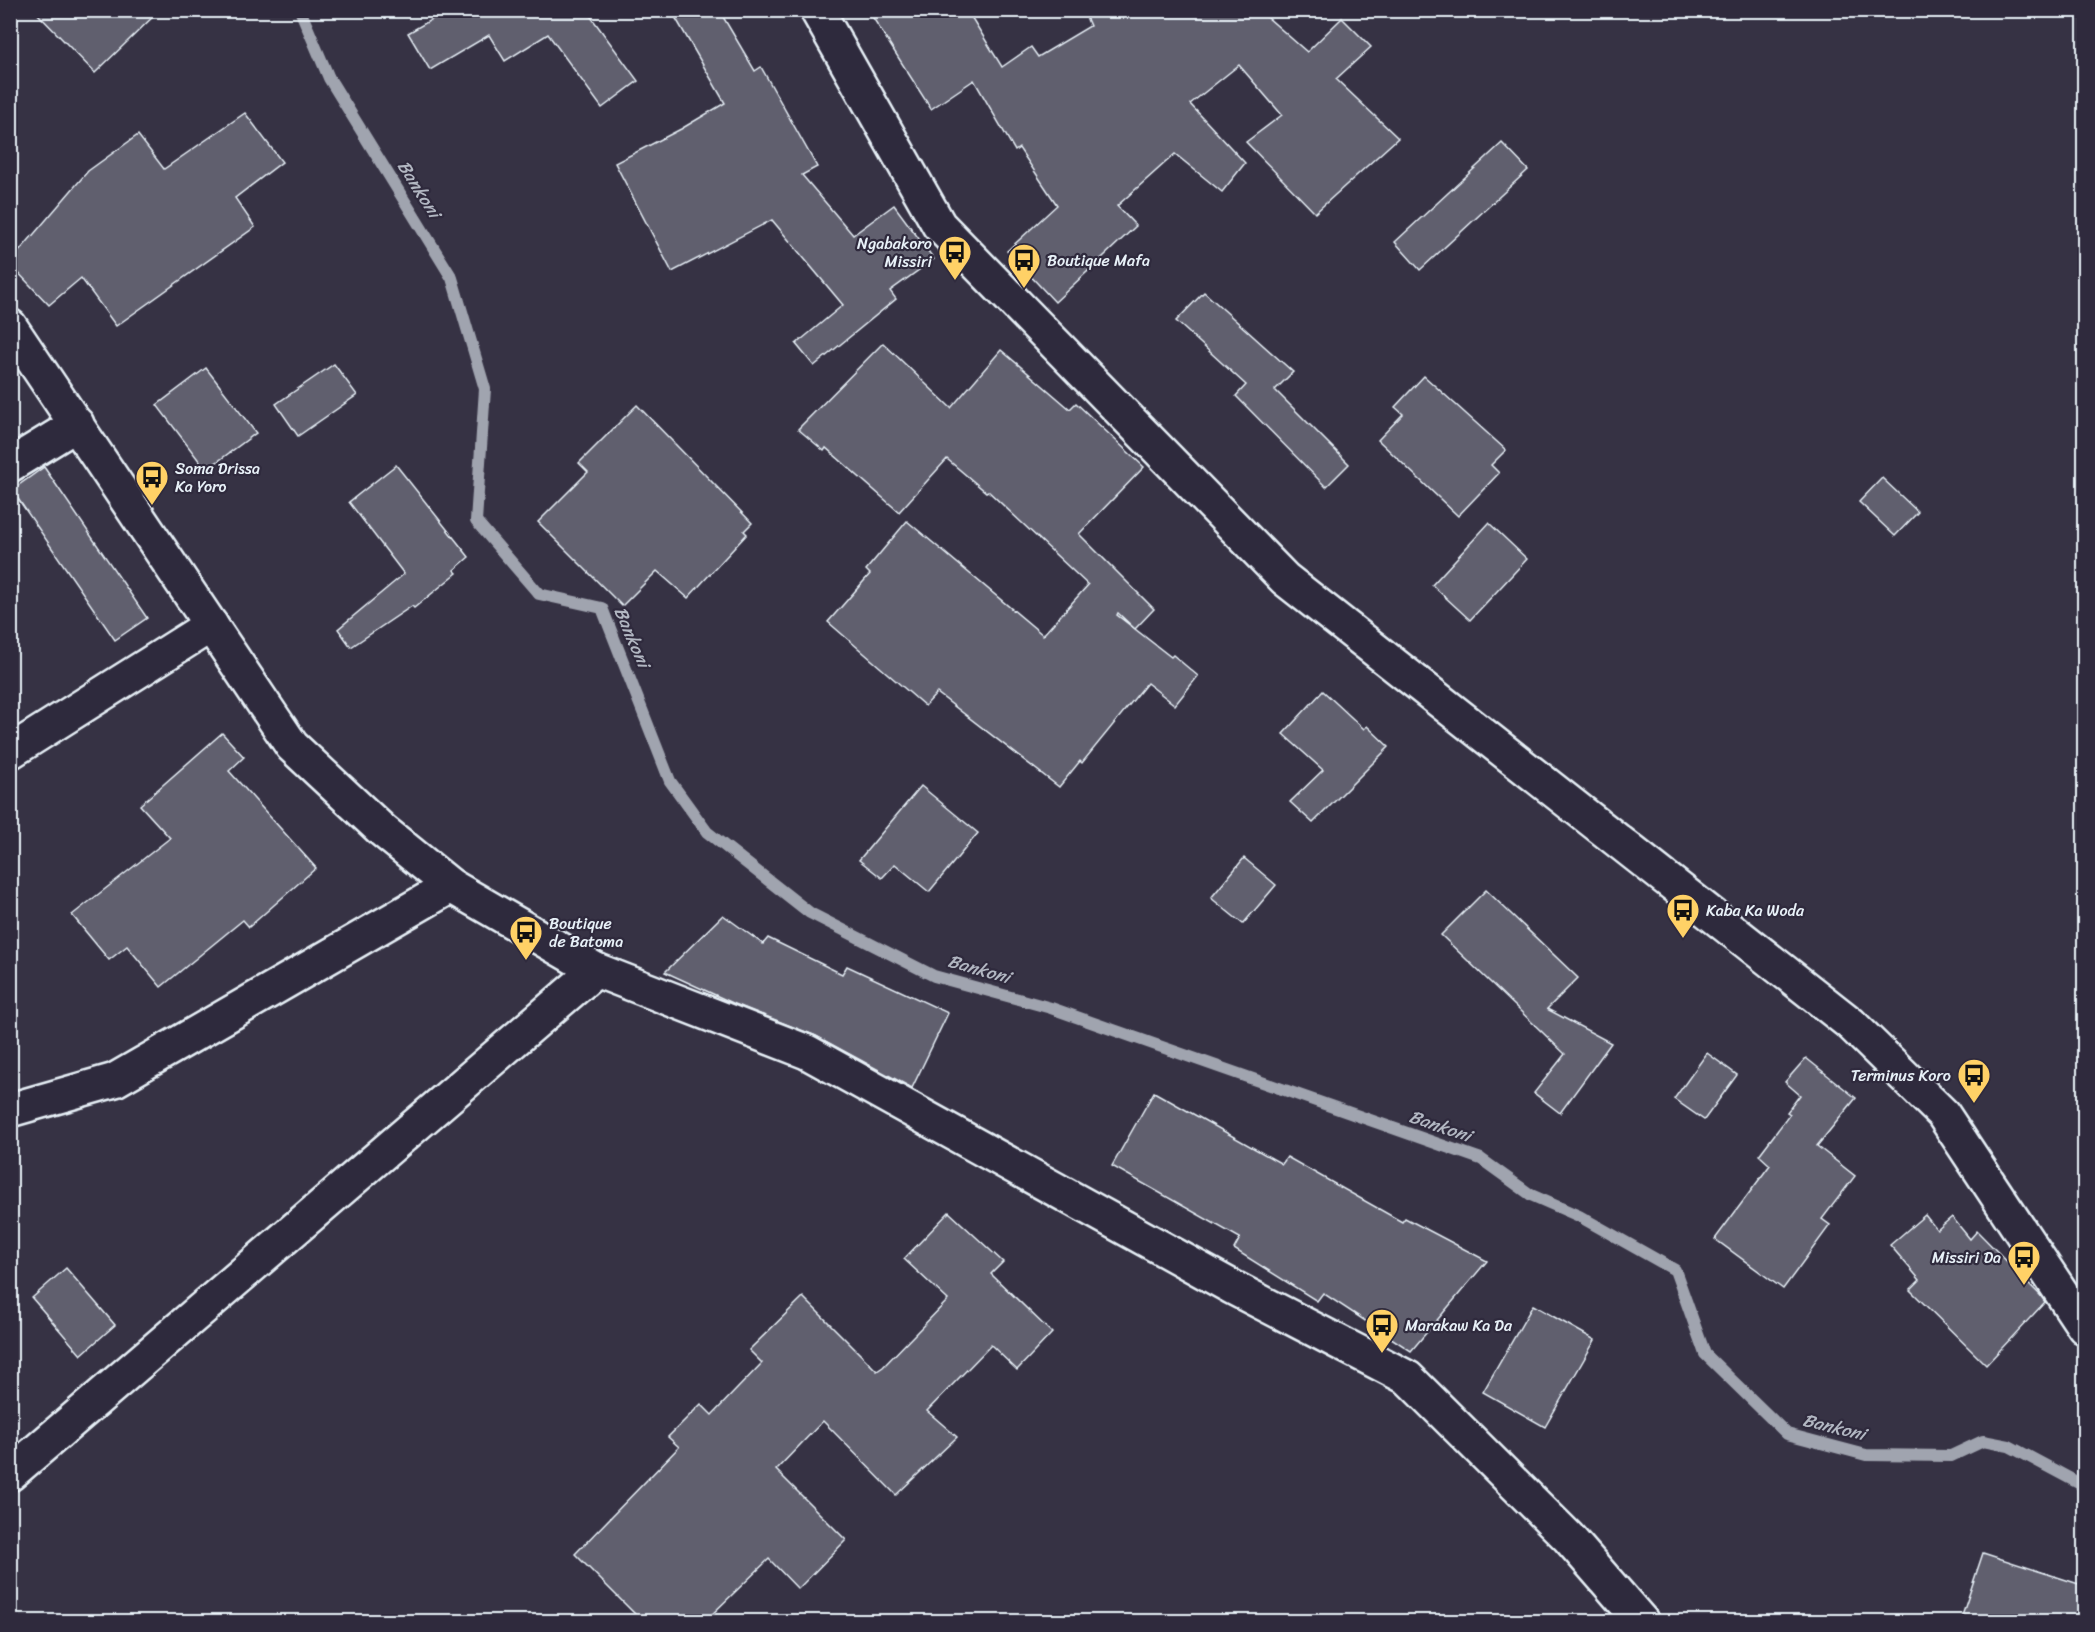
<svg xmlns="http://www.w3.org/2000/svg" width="2095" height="1632" font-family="Sriracha,sans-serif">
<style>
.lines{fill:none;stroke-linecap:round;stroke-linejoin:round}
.stream{stroke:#a0a4af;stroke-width:12}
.building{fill:#605e6e;stroke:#e8f1f8;stroke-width:1.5}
.minor-casing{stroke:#e8f1f8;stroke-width:38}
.tertiary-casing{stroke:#e8f1f8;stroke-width:38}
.minor{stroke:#2f2a3d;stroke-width:33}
.tertiary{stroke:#2f2a3d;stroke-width:33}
.labels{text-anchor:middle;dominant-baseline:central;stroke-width:4.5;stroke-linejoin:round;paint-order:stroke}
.poi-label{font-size:16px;fill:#e8f1f8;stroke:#2f2a3d;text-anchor:start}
.water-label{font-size:18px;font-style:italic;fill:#b2b7c2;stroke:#2f2a3d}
</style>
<rect width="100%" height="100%" fill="#363244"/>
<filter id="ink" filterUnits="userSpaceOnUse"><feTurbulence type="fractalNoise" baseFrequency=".0167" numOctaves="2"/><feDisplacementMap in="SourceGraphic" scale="12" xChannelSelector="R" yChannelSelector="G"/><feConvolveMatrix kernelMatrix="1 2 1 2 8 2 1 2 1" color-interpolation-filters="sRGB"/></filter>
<g filter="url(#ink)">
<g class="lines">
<!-- stream -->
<path class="stream" d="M 300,10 L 329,78 L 452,278 L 485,389 L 476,521 L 539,594 L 602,608 L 670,781 L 707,832 L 810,913 L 934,976 L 1051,1008 L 1481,1159 L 1531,1195 L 1579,1216 L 1675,1270 L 1705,1354 L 1787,1434 L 1866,1455 L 1951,1456 L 1983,1441 L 2009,1446 L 2084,1486"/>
</g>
<!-- building -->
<g class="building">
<path d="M 34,10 L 160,10 L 95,73 Z"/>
<path d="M 448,10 L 586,10 L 638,81 L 602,108 L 548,34 L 505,61 L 489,35 L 430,70 L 408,33 Z"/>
<path d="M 671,10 L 719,10 L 755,71 L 761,67 L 817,167 L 802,175 L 853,235 L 894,205 L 934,259 L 890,291 L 896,299 L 814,366 L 796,344 L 843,305 L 772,220 L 672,272 L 615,163 L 681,129 L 725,103 Z"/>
<path d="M 868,10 L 967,10 L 1002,67 L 1031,47 L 1038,57 L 1090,26 L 1083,10 L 1259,10 L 1307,52 L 1342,18 L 1371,47 L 1336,79 L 1398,138 L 1315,213 L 1246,142 L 1282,115 L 1239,65 L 1190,104 L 1245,163 L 1222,192 L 1175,154 L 1117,206 L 1136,226 L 1055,302 L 1007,251 L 1057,205 L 1019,148 L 1015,151 L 974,80 L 931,109 Z"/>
<path d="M 245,113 L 282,162 L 235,198 L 255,227 L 116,326 L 81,278 L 49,305 L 10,264 L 10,262 L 88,171 L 138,135 L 164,169 Z"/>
<path d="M 1502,143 L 1528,170 L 1420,270 L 1395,242 Z"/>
<path d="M 1204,292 L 1293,372 L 1275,390 L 1349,464 L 1326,487 L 1236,396 L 1246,385 L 1176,321 Z"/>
<path d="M 883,343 L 951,408 L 1001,350 L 1070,409 L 1076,403 L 1144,467 L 1079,534 L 1154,609 L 1135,629 L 1118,613 L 1117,615 L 1171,657 L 1173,655 L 1198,676 L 1175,705 L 1147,683 L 1082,763 L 1080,761 L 1059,787 L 937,693 L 925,706 L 828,622 L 870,574 L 866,570 L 907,521 L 1043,635 L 1088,585 L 988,491 L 986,492 L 947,459 L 899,512 L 826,448 L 824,451 L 798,429 Z"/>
<path d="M 334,364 L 357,395 L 298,436 L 276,404 Z"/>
<path d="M 206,368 L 256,433 L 206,470 L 157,405 Z"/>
<path d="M 1424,376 L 1506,450 L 1491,465 L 1499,473 L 1458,516 L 1378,440 L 1403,414 L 1395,407 Z"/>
<path d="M 637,405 L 752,523 L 744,531 L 747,534 L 688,598 L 657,571 L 622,606 L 538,522 L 588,472 L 579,463 Z"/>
<path d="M 396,465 L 469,557 L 454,570 L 457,573 L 414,608 L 412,606 L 351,647 L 338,629 L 404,574 L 349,502 Z"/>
<path d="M 44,467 L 147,618 L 115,640 L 12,490 Z"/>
<path d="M 1882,478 L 1918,512 L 1895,536 L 1859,502 Z"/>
<path d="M 1489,523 L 1527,559 L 1470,620 L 1432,585 Z"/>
<path d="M 1323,691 L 1364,729 L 1367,726 L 1389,747 L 1313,823 L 1290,802 L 1323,770 L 1283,734 Z"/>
<path d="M 222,733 L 244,757 L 229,771 L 316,868 L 249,927 L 243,920 L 161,987 L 127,946 L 109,960 L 72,915 L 170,838 L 140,805 Z"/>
<path d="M 921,786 L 978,833 L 929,892 L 895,864 L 882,878 L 859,860 Z"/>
<path d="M 1244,858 L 1276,885 L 1243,924 L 1211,898 Z"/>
<path d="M 1486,890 L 1578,978 L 1547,1009 L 1611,1043 L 1560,1113 L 1534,1093 L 1565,1054 L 1441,935 Z"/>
<path d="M 723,915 L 763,944 L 768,938 L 842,974 L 847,966 L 948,1013 L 912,1088 L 816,1036 L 735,1004 L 665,972 Z"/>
<path d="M 1707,1053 L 1737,1075 L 1704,1120 L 1674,1099 Z"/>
<path d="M 1806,1058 L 1856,1098 L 1817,1146 L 1855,1176 L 1822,1219 L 1830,1225 L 1783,1289 L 1715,1239 L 1770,1165 L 1759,1155 L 1790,1114 L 1787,1112 L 1800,1095 L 1785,1082 Z"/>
<path d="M 1154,1092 L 1282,1164 L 1287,1157 L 1402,1222 L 1405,1218 L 1487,1261 L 1411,1351 L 1323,1293 L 1317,1301 L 1234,1249 L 1240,1238 L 1112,1166 Z"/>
<path d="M 949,1212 L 1003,1262 L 991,1274 L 1052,1333 L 1017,1370 L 991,1345 L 927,1411 L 957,1437 L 896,1495 L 823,1421 L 776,1470 L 846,1540 L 798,1589 L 769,1559 L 704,1622 L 643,1622 L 575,1554 L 679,1447 L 668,1437 L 701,1404 L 712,1415 L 762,1363 L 749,1350 L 803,1297 L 877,1371 L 883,1367 L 948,1300 L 904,1259 Z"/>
<path d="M 1925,1215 L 1937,1230 L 1952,1217 L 1970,1239 L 1977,1231 L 2040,1295 L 2045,1302 L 1986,1365 L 1910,1290 L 1920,1280 L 1890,1245 Z"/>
<path d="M 66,1268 L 115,1325 L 81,1355 L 32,1298 Z"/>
<path d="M 1533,1305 L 1595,1340 L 1545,1427 L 1483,1392 Z"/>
<path d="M 1983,1553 L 2085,1586 L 2085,1622 L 1960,1622 Z"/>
</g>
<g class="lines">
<defs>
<g id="minor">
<path d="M 817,10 L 939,225 L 1285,579 L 1851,1024 L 1943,1114 L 2084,1327"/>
<path d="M 10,465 L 77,424"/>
<path d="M 10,752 L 211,625"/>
<path d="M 10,1110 L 115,1080 L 451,886"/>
<path d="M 10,1474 L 596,970"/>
</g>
<path id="tertiary" d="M 10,326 L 292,746 L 382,830 L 451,886 L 596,970 L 807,1052 L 1232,1287 L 1408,1378 L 1568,1537 L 1642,1622"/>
</defs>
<!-- minor casing -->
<use href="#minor" class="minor-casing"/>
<!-- tertiary casing -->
<use href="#tertiary" class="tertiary-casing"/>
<!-- minor -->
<use href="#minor" class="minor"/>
<!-- tertiary -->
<use href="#tertiary" class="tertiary"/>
</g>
</g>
<!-- icons -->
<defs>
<symbol id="bus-pin" viewBox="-11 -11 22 30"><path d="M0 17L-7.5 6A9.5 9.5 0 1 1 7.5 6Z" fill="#ffd166" stroke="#2f2a3d"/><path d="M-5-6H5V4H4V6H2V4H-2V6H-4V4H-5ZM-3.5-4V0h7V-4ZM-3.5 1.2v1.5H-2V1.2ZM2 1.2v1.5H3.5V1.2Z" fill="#111"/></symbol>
</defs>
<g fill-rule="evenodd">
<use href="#bus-pin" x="936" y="233" width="38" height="52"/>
<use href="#bus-pin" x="1005" y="241" width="38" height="52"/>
<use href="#bus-pin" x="133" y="458" width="38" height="52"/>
<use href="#bus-pin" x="1664" y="891" width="38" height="52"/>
<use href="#bus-pin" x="507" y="913" width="38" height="52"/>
<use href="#bus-pin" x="1955" y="1056" width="38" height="52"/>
<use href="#bus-pin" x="2005" y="1238" width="38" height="52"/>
<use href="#bus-pin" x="1363" y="1306" width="38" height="52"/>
</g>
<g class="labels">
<!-- poi labels -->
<g class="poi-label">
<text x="932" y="243" text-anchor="end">Ngabakoro<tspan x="932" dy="18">Missiri</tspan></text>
<text x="1047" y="260">Boutique Mafa</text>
<text x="175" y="468">Soma Drissa<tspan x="175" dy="18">Ka Yoro</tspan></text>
<text x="1706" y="910">Kaba Ka Woda</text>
<text x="549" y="923">Boutique<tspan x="549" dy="18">de Batoma</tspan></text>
<text x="1951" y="1075" text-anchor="end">Terminus Koro</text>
<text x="2001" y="1257" text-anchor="end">Missiri Da</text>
<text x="1405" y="1325">Marakaw Ka Da</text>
</g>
<!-- water labels -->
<g class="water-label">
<text transform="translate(419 189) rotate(58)">Bankoni</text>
<text transform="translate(632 637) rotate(67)">Bankoni</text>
<text transform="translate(979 969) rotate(16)">Bankoni</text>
<text transform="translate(1440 1126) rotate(19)">Bankoni</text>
<text transform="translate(1834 1427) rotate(14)">Bankoni</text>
</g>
</g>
<!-- margin -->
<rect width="2095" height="1632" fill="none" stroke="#2f2a3d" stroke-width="36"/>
<rect x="18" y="18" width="2059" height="1596" fill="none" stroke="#e8f1f8" stroke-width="2" filter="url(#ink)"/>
</svg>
